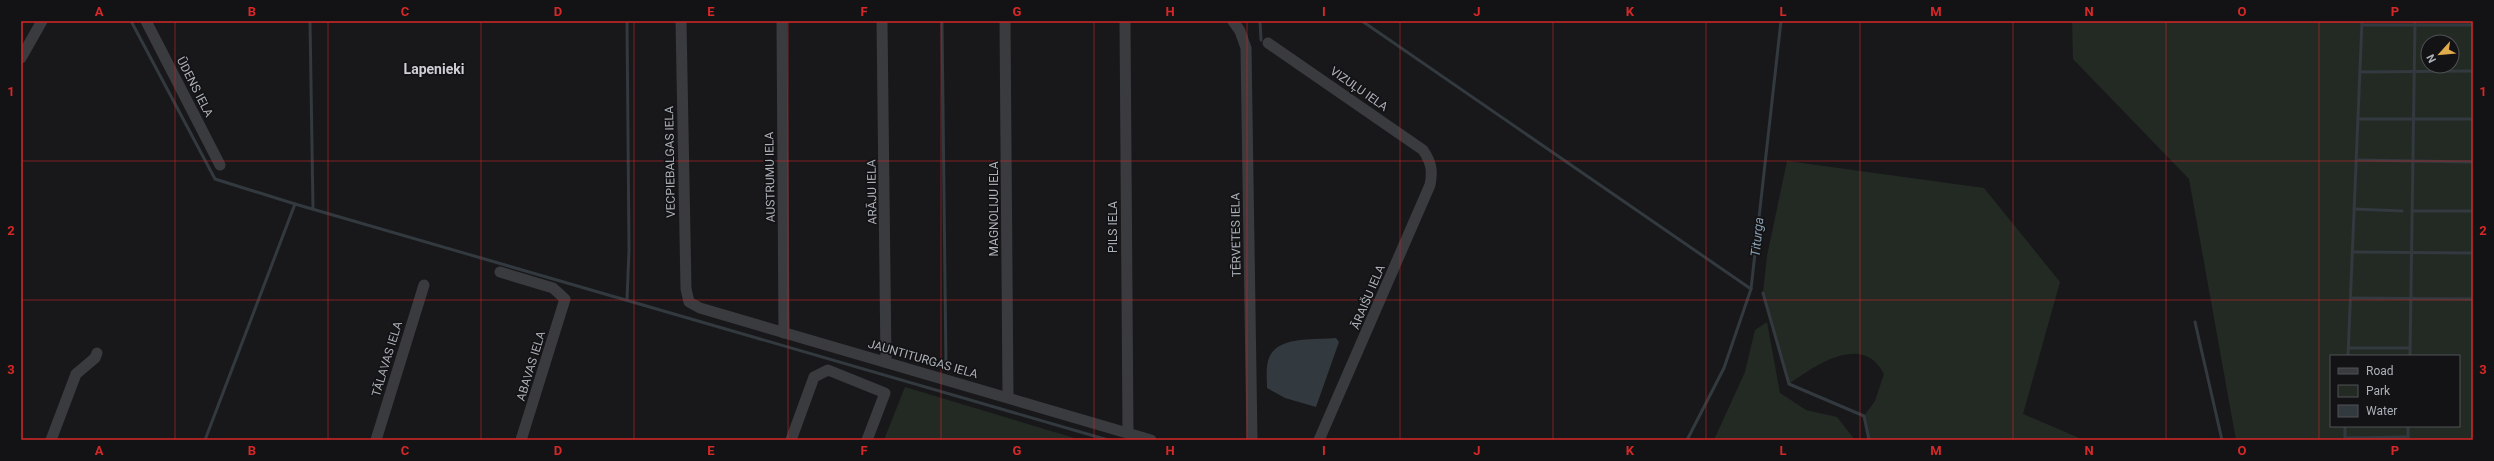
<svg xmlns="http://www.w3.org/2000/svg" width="2494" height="461" font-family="Roboto,sans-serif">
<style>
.green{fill:#232a24;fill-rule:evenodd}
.water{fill:#32393f}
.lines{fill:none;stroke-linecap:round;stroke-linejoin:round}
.stream{stroke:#32393f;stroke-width:3}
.minor{stroke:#3a3b3f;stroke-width:11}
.grid{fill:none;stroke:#d62828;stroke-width:1;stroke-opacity:0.55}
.labels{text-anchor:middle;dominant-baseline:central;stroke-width:3.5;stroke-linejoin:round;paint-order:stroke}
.street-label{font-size:12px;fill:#acb0b8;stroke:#131315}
.water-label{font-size:13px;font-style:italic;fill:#879daf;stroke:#131315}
.quarter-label{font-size:14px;font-weight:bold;fill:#cdcfd5;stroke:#131315}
.neatline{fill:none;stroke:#d62828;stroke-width:1.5}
.grid-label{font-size:13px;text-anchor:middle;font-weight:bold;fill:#d62828}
</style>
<rect width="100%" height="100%" fill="#18181a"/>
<!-- green -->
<g class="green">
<path d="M 2072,21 L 2473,21 L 2473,440 L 2236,440 L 2189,179 L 2073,59 ZM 2428,42 L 2452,42 L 2452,66 L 2428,66 ZM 2331,356 L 2459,356 L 2459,426 L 2331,426 Z"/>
<path d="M 1787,161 L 1984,188 L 2060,282 L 2023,414 L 2084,440 L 1869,440 L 1864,416 L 1875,401 L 1884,374 C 1863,332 1815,365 1789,384 L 1763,293 L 1767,256 Z"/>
<path d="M 1767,322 L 1780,393 L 1806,410 L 1837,417 L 1855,440 L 1714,440 L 1745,372 L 1755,330 Z"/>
<path d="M 905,387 L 1081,440 L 884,440 Z"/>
</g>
<!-- water -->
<path class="water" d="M 1336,338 L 1339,342 L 1316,407 L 1285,398 L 1267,388 C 1267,379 1265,363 1271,354 C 1282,336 1317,340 1336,338 Z"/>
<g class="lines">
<!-- stream -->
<g class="stream">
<path d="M 131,21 L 215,179 L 295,204"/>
<path d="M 310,21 L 313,209"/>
<path d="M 942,21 L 946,368"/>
<path d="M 1260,21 L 1261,40"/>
<path d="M 1362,21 L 1751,289"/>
<path d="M 2362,25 L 2473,25"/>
<path d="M 2360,72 L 2473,71"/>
<path d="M 2358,119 L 2473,119"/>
<path d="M 2356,160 L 2473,162"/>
<path d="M 2354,209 L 2402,211"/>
<path d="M 2412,211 L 2473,211"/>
<path d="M 2353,252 L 2473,253"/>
<path d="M 1763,293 L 1789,384 L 1864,416 L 1869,440"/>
<path d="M 2351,298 L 2473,299"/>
<path d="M 627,300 L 629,250 L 627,21"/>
<path d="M 2195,322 L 2222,440"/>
<path d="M 2349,348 L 2410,348"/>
<path d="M 2348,356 L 2362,21"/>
<path d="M 2410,356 L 2415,21"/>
<path d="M 2345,438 L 2408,437"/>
<path d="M 205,440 L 295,204 L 1108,440"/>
<path d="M 1687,440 L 1724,368 L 1751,289 L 1781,21"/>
<path d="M 2345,440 L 2345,426"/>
<path d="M 2408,440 L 2408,426"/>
</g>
<!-- minor -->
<g class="minor">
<path d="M 146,21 L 220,165"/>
<path d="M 681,21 L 686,289 L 689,302 L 700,308 L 1151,440"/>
<path d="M 782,21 L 784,333"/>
<path d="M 882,21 L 886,362"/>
<path d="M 1005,21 L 1008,397"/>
<path d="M 1125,21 L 1128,433"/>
<path d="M 1233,21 L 1240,31 L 1246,48 L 1252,440"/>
<path d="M 1268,43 L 1423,150 C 1431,162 1433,170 1430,185 L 1319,440"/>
<path d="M 21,58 L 42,21"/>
<path d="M 500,272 L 553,288 L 565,299 L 521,440"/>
<path d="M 51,440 L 76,374 L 95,358 L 97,353"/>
<path d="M 376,440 L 424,285"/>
<path d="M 791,440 L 814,377 L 828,370 L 885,393 L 867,440"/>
</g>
</g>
<!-- grid -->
<path class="grid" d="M 175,21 L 175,440M 328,21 L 328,440M 481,21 L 481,440M 634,21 L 634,440M 788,21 L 788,440M 941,21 L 941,440M 1094,21 L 1094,440M 1247,21 L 1247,440M 1400,21 L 1400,440M 1553,21 L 1553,440M 1706,21 L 1706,440M 1860,21 L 1860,440M 2013,21 L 2013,440M 2166,21 L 2166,440M 2319,21 L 2319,440M 21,161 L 2473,161M 21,300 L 2473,300"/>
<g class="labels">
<!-- street labels -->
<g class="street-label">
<text transform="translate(195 87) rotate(63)">ŪDENS IELA</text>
<text transform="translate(1359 89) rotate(35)">VIZUĻU IELA</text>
<text transform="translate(670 162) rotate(-91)">VECPIEBALGAS IELA</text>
<text transform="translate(770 177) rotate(-91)">AUSTRUMU IELA</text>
<text transform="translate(872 192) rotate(-91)">ARĀJU IELA</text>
<text transform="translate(994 209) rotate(-90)">MAGNOLIJU IELA</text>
<text transform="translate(1113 227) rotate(-90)">PILS IELA</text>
<text transform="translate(1236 235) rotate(-91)">TĒRVETES IELA</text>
<text transform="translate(1368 297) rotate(-67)">ĀRAIŠU IELA</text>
<text transform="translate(387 359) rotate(-73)">TĀLAVAS IELA</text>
<text transform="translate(923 359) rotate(16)">JAUNTITURGAS IELA</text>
<text transform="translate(531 366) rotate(-73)">ABAVAS IELA</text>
</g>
<!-- water labels -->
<g class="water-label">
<text transform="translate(1757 237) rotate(-84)">Titurga</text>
</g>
<!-- quarter labels -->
<g class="quarter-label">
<text x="434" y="69">Lapenieki</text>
</g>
</g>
<!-- border -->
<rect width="2494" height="461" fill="none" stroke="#131315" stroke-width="44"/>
<!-- legend -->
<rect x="2330" y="355" width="130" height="72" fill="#131315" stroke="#505256"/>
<rect x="2338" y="368" width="20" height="6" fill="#3a3b3f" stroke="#505256"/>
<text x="2366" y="375" font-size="12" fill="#acb0b8">Road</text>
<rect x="2338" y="385" width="20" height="12" fill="#232a24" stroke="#505256"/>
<text x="2366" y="395" font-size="12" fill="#acb0b8">Park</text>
<rect x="2338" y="405" width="20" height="12" fill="#32393f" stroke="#505256"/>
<text x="2366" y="415" font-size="12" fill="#acb0b8">Water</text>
<!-- north arrow -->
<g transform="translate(2440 54) rotate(243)"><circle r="19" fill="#131315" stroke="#505256"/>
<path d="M0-3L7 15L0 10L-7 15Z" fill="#dfab4b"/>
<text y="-6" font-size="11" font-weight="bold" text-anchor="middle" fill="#acb0b8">N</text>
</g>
<rect x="22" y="22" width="2450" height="417" class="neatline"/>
<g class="grid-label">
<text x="99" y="16">A</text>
<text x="252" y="16">B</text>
<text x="405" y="16">C</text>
<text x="558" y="16">D</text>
<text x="711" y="16">E</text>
<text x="864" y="16">F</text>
<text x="1017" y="16">G</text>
<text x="1170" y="16">H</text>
<text x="1324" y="16">I</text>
<text x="1477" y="16">J</text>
<text x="1630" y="16">K</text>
<text x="1783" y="16">L</text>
<text x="1936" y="16">M</text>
<text x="2089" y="16">N</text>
<text x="2242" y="16">O</text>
<text x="2395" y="16">P</text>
<text x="11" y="96">1</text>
<text x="2483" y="96">1</text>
<text x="11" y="235">2</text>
<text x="2483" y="235">2</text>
<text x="11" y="374">3</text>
<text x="2483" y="374">3</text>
<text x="99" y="455">A</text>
<text x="252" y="455">B</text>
<text x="405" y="455">C</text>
<text x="558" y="455">D</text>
<text x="711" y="455">E</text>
<text x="864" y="455">F</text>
<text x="1017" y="455">G</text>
<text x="1170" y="455">H</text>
<text x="1324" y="455">I</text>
<text x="1477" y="455">J</text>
<text x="1630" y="455">K</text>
<text x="1783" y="455">L</text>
<text x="1936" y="455">M</text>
<text x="2089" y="455">N</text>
<text x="2242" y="455">O</text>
<text x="2395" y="455">P</text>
</g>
</svg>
